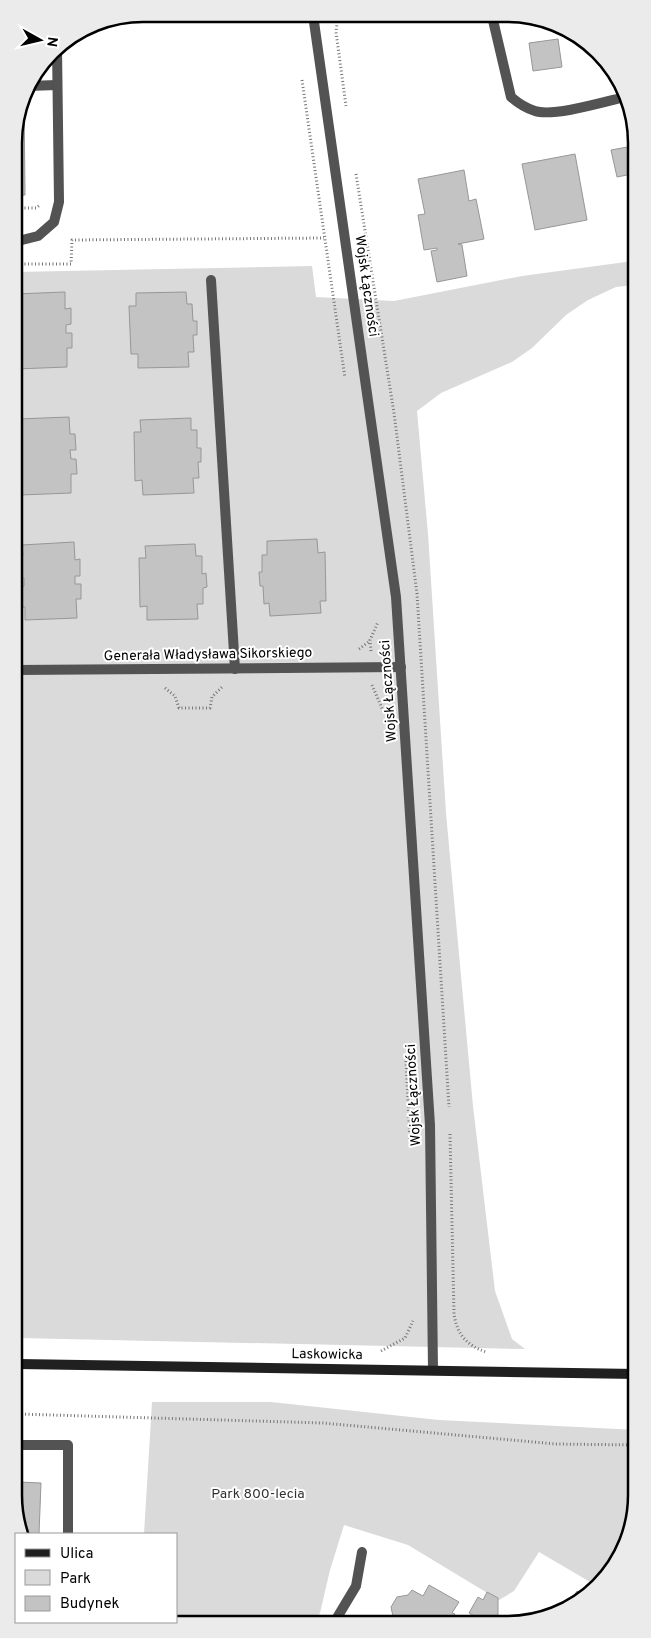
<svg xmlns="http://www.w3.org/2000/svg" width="651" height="1638" font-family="Overpass,sans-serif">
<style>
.green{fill:#dadada}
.building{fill:#c3c3c3;stroke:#979797}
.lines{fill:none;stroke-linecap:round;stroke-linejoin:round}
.path{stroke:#757575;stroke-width:3;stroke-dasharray:1 2.5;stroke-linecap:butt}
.lane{stroke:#535353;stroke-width:10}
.street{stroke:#535353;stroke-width:10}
.secondary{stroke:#202020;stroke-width:10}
.labels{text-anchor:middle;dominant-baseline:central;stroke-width:4;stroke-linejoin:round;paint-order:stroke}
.street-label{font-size:14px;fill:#000;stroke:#fff}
.park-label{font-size:14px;fill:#313131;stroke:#fff}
.rim{fill:none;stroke:#000;stroke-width:2.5}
</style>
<rect width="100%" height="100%" fill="#fff"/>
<!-- green -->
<g class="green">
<path d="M 633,261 L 633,285 L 616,287 L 588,300 L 566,315 L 532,348 L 512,362 L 441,393 L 417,411 L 428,534 L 446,813 L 473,1106 L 495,1291 L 512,1339 L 525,1349 L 18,1338 L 14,272 L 312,266 L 316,297 L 394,301 L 522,276 Z"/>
<path d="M 152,1402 L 271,1402 L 439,1420 L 637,1430 L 637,1503 L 610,1574 L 597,1586 L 539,1552 L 514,1591 L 499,1600 L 408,1545 L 344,1525 L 330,1570 L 320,1613 L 315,1621 L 176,1622 L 176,1534 L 144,1534 Z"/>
</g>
<!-- building -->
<g class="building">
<path d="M 558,39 L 562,67 L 533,71 L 529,43 Z"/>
<path d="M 24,98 L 25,195 L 14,196 L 14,135 Z"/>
<path d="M 633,146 L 633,179 L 632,174 L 617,177 L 611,150 Z"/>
<path d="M 575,154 L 587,220 L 535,230 L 522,164 Z"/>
<path d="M 464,170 L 469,201 L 476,199 L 484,239 L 458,244 L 462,245 L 467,276 L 437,282 L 431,251 L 437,250 L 437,248 L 424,250 L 418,215 L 425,214 L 418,179 Z"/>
<path d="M 65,292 L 65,309 L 71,308 L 71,324 L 66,325 L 66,333 L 72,333 L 72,348 L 67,348 L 67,367 L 16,369 L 15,294 Z"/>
<path d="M 186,292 L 187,304 L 192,304 L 193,321 L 197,321 L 197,335 L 193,335 L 194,352 L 188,352 L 189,367 L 138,368 L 138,354 L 131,354 L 129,306 L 136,306 L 136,293 Z"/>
<path d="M 69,417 L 70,434 L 75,434 L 76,450 L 70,450 L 71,459 L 76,459 L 77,474 L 71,474 L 71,493 L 20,495 L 20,481 L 15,481 L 15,460 L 19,460 L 18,452 L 15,452 L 18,419 Z"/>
<path d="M 191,418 L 191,430 L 197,430 L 197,448 L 201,448 L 201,462 L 198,462 L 199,478 L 193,478 L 194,493 L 143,495 L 142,480 L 135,481 L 134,432 L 141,432 L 140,420 Z"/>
<path d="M 317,539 L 318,553 L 325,552 L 326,601 L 320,601 L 321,613 L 270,616 L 269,603 L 264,604 L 263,586 L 260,586 L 259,572 L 262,572 L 262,555 L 267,555 L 267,541 Z"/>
<path d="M 74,542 L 75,560 L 80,559 L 80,576 L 75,576 L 75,584 L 81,584 L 81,599 L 76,599 L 77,618 L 25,620 L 25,607 L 18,607 L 17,587 L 24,586 L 24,578 L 17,578 L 16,556 L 23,556 L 22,545 Z"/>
<path d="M 195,544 L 196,556 L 202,556 L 202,574 L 206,573 L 207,587 L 203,588 L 203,604 L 197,604 L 198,619 L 147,620 L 147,606 L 140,607 L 139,558 L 146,558 L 145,546 Z"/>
<path d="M 18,1482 L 41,1483 L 39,1534 L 22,1534 L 18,1528 Z"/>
<path d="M 429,1585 L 459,1602 L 452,1613 L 455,1614 L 452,1620 L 394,1621 L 391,1607 L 397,1597 L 408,1595 L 412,1590 L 423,1596 Z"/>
<path d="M 577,1591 L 586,1597 L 579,1603 L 561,1611 L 566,1602 L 569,1604 Z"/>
<path d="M 487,1592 L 498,1598 L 498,1620 L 482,1620 L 469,1613 L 478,1597 L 483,1600 Z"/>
</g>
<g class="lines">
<!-- path -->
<g class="path">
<path d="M 338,15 L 336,32 L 346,106"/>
<path d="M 302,80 L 345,378"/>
<path d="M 356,174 L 394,413 L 417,594 L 449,1107"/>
<path d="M 14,208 L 36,208 L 40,205"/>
<path d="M 14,264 L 71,264 L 72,240 L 324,238"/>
<path d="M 359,649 L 370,641"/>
<path d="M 371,651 L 370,640 L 378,622"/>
<path d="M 372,685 L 384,713"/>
<path d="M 165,688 L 175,696 L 179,708 L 210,708 L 212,697 L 223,686"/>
<path d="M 406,1061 L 410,1142"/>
<path d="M 450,1134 L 454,1314 C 457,1334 466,1345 486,1352"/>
<path d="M 381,1351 L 405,1338 L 413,1321"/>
<path d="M 18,1414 L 323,1423 L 556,1444 L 637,1445"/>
</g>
<!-- lane -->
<g class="lane">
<path d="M 211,280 L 235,669"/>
<path d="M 18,1445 L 68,1445 L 68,1534"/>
</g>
<!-- street -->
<g class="street">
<path d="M 313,15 L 396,597 L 430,1125 L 433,1370"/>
<path d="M 492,16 L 511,97 C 518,103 525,108 535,111 C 553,117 604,102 625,97"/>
<path d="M 28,86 L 57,85"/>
<path d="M 14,242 L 38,236 L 54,222 L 59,202 L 57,47"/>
<path d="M 16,670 L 401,667"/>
<path d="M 335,1621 L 356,1586 L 362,1552"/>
</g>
<!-- secondary -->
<path class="secondary" d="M 18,1364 L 637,1374"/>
</g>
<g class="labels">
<!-- street labels -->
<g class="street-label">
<text transform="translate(366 286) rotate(82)">Wojsk Łączności</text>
<text transform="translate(208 655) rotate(-1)">Generała Władysława Sikorskiego</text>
<text transform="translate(389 691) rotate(-94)">Wojsk Łączności</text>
<text transform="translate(414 1095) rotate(-93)">Wojsk Łączności</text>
<text transform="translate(327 1355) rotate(1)">Laskowicka</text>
</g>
<!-- park labels -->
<g class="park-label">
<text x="258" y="1494">Park 800-lecia</text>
</g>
</g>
<!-- crop -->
<path d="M0 0H651V1638H0ZM143 22H507A121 121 0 0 1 628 143V1495A121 121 0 0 1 507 1616H143A121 121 0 0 1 22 1495V143A121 121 0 0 1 143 22Z" fill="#ebebeb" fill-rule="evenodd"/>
<path class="rim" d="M143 22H507A121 121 0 0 1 628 143V1495A121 121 0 0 1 507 1616H143A121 121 0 0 1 22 1495V143A121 121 0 0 1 143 22Z"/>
<!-- legend -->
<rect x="15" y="1533" width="162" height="90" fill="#ffffff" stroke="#999999"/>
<rect x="25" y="1549" width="25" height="8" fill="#202020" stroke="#999999"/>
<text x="60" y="1558" font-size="15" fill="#000000">Ulica</text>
<rect x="25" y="1570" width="25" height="15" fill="#dadada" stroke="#999999"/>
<text x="60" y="1583" font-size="15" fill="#000000">Park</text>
<rect x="25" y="1596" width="25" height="15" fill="#c3c3c3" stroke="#999999"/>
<text x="60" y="1608" font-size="15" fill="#000000">Budynek</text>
<!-- north arrow -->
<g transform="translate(40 40) rotate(98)" stroke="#ffffff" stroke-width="4" paint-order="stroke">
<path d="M0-4L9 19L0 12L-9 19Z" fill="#000000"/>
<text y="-8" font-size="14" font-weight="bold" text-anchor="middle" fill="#000000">N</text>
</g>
</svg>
